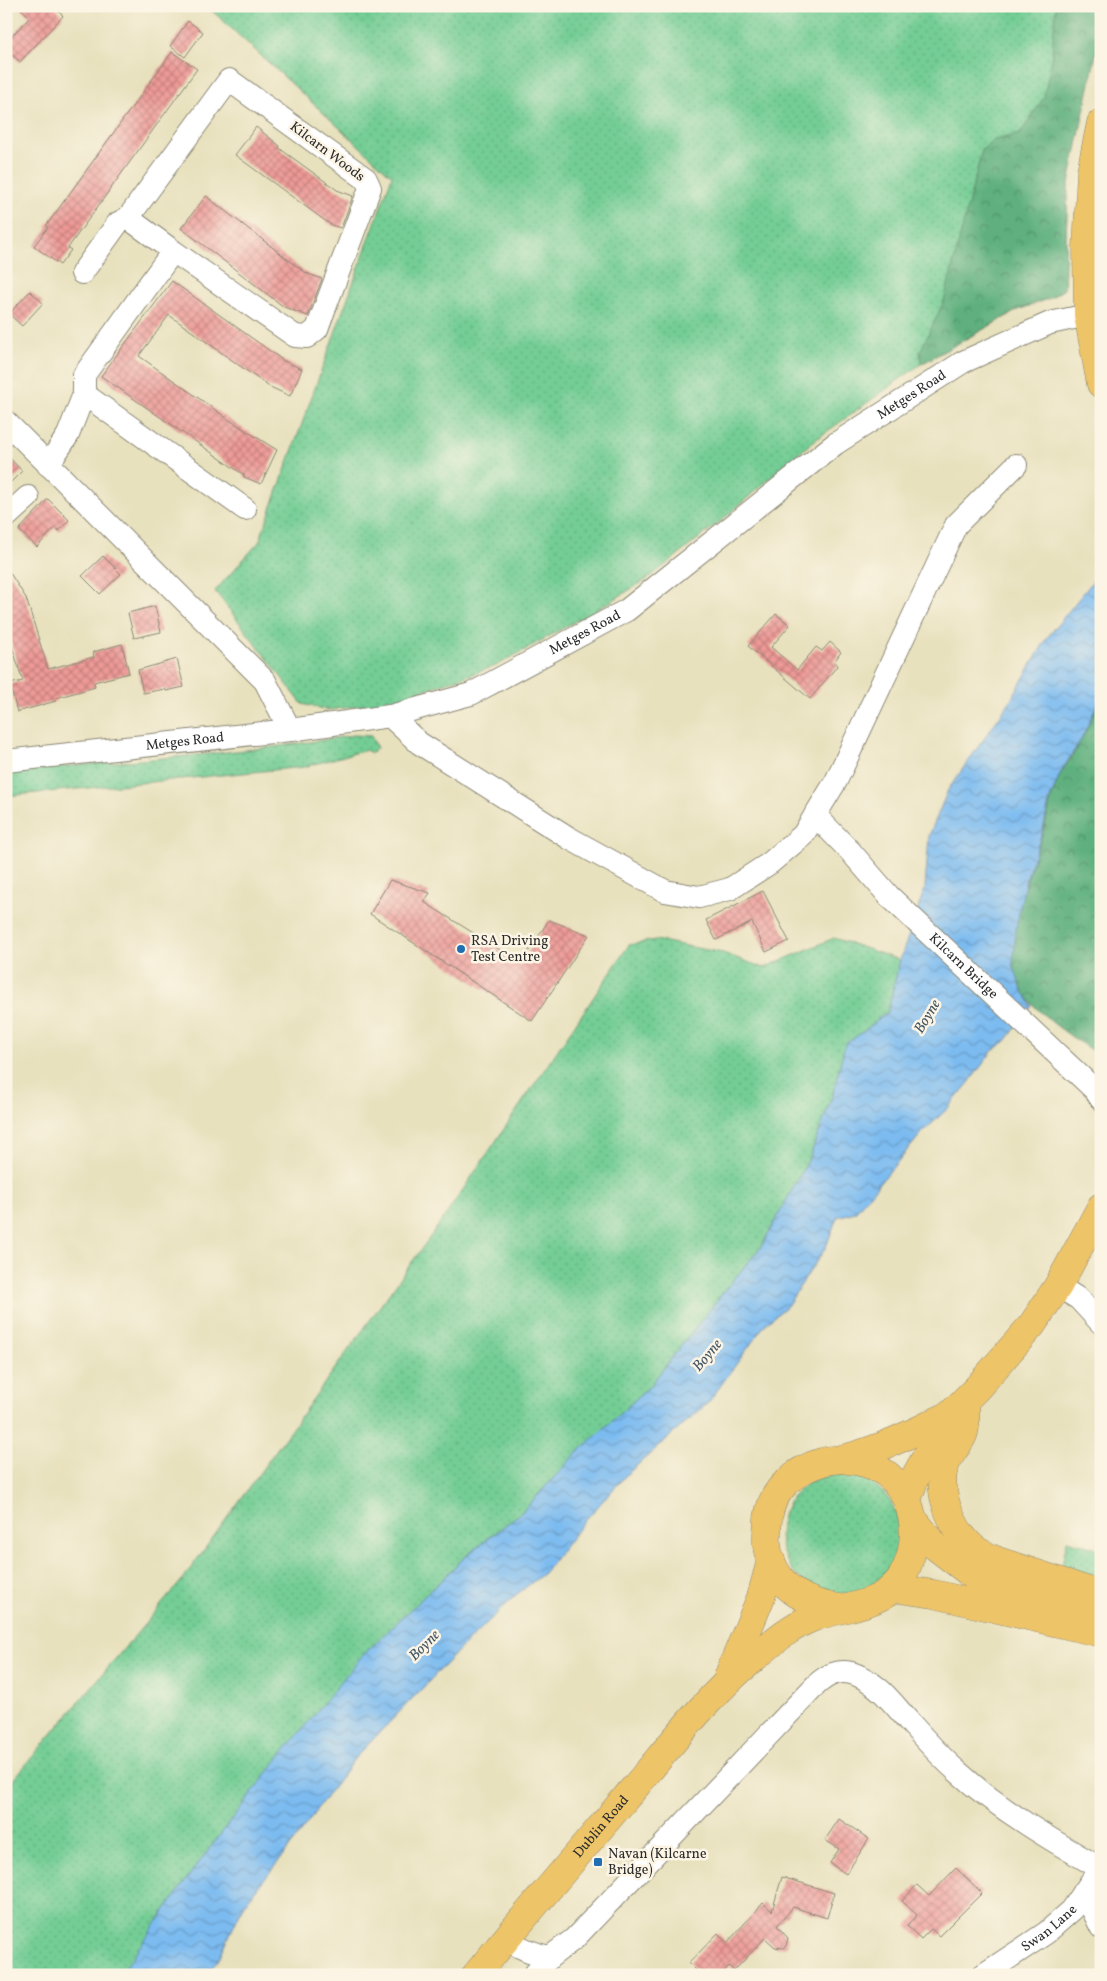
<svg xmlns="http://www.w3.org/2000/svg" width="1107" height="1981" font-family="Vollkorn,serif">
<style>
.grass{fill:url(#grass-dots);stroke:#4f7c60}
.forest{fill:url(#forest-crowns);stroke:#446e54}
.water{fill:url(#water-waves);stroke:#54738e}
.building{fill:url(#building-cross-hatch)}
.lines{fill:none;stroke-linecap:round;stroke-linejoin:round}
.minor-casing{stroke:#8a8674;stroke-width:24}
.major-casing{stroke:#8a8674;stroke-width:29}
.highway-casing{stroke:#8a8674;stroke-width:29}
.minor{stroke:#fff;stroke-width:22}
.major{stroke:#eec469;stroke-width:28}
.highway{stroke:#eec469;stroke-width:28}
.poi-dot{fill:#1f6fb2;stroke:#fcf5e5;stroke-width:2}
.labels{text-anchor:middle;dominant-baseline:central;stroke-width:5;stroke-linejoin:round;paint-order:stroke}
.street-label{font-size:14px;fill:#2b2b2b;stroke:#fcf5e5}
.poi-label{font-size:14px;fill:#2b2b2b;stroke:#fcf5e5;text-anchor:start}
.water-label{font-size:15px;font-style:italic;fill:#435666;stroke:#fcf5e5}
</style>
<defs>
<pattern id="grass-dots" width="8" height="8" patternUnits="userSpaceOnUse" patternTransform="scale(1.25)"><rect width="8" height="8" fill="#73cd94"/><path d="M2 2h.1M6 6h.1" fill="none" stroke="#64b080" stroke-width="1.8" stroke-linecap="round"/></pattern>
<pattern id="forest-crowns" width="20" height="18" patternUnits="userSpaceOnUse" patternTransform="scale(1.25)"><rect width="20" height="18" fill="#5eb07e"/><path d="M2 6a3 3 0 1 1 6 0M12 15a3 3 0 1 1 6 0" fill="none" stroke="#4e8f67"/></pattern>
<pattern id="water-waves" width="16" height="10" patternUnits="userSpaceOnUse" patternTransform="scale(1.25)"><rect width="16" height="10" fill="#7cbbf0"/><path d="M0 5q4-4 8 0t8 0" fill="none" stroke="#6698c3"/></pattern>
<pattern id="building-cross-hatch" width="8" height="8" patternUnits="userSpaceOnUse" patternTransform="scale(1.25)"><rect width="8" height="8" fill="#ee9a97"/><path d="M0 0l8 8M0 8l8-8" fill="none" stroke="#c17e7b"/></pattern>
</defs>
<rect width="100%" height="100%" fill="#fcf5e5"/>
<filter id="ink" filterUnits="userSpaceOnUse"><feTurbulence type="fractalNoise" baseFrequency=".02" numOctaves="2"/><feDisplacementMap in="SourceGraphic" scale="10" xChannelSelector="R" yChannelSelector="G"/><feConvolveMatrix kernelMatrix="1 2 1 2 8 2 1 2 1" color-interpolation-filters="sRGB"/></filter>
<filter id="wash" filterUnits="userSpaceOnUse"><feTurbulence type="fractalNoise" baseFrequency=".0096" numOctaves="4" result="noise"/><feDisplacementMap in="SourceGraphic" scale="20" xChannelSelector="R" yChannelSelector="G"/><feGaussianBlur stdDeviation="1.12" result="paint"/><feColorMatrix in="noise" values="0 0 0 0 0 0 0 0 0 0 0 0 0 0 0 0 0 1.4 0 .05"/><feComposite in="paint" operator="in"/></filter>
<g filter="url(#wash)">
<rect width="100%" height="100%" fill="#e8e1be"/>
<!-- grass -->
<g class="grass">
<path d="M 207,6 L 1101,6 L 1101,26 L 1068,188 L 1064,289 L 1050,298 L 1018,310 L 921,364 L 811,443 L 722,520 L 649,578 L 613,600 L 496,666 L 388,702 L 329,710 L 302,704 L 215,591 L 259,542 L 392,176 Z"/>
<path d="M 354,735 L 371,736 L 377,748 L 372,753 L 365,750 L 304,767 L 6,796 L 6,772 C 122,760 239,755 354,735 Z"/>
<path d="M 834,938 L 900,960 L 888,1011 L 867,1029 L 845,1045 L 833,1094 L 809,1159 L 761,1247 L 725,1290 L 649,1387 L 573,1457 L 523,1511 L 465,1557 L 360,1658 L 120,1975 L 6,1975 L 6,1788 L 183,1579 L 443,1219 L 629,945 L 655,940 L 723,953 L 764,968 Z"/>
<circle cx="840" cy="1534" r="60"/>
<path d="M 1067,1540 L 1101,1550 L 1101,1579 L 1061,1570 Z"/>
</g>
<!-- forest -->
<g class="forest">
<path d="M 1056,6 L 1101,6 L 1101,30 L 1068,188 L 1064,289 L 1050,298 L 1018,310 L 921,364 L 920,352 L 944,301 L 982,150 L 994,140 L 1020,134 L 1044,97 L 1051,62 Z"/>
<path d="M 1101,696 L 1101,1057 C 1076,1039 1035,1015 1021,988 C 999,944 1028,879 1042,835 C 1048,814 1051,793 1061,773 C 1065,766 1071,759 1075,751 C 1085,734 1093,715 1101,696 Z"/>
</g>
<!-- water -->
<path class="water" d="M 1101,576 L 1101,696 L 1082,738 L 1061,772 L 1050,799 L 1042,833 L 1025,883 L 1016,929 L 1013,964 L 1021,988 L 1032,1006 L 1006,1041 L 993,1050 L 968,1084 L 947,1109 L 922,1133 L 855,1212 L 837,1217 L 826,1247 L 787,1306 L 766,1323 L 708,1403 L 627,1474 L 581,1525 L 544,1573 L 516,1595 L 463,1646 L 354,1759 L 287,1851 L 244,1904 L 219,1958 L 207,1975 L 120,1975 L 194,1869 L 275,1763 L 360,1658 L 465,1557 L 523,1511 L 573,1457 L 649,1387 L 725,1290 L 761,1247 L 809,1159 L 833,1094 L 845,1044 L 867,1029 L 888,1011 L 900,960 L 925,888 L 929,836 L 948,790 L 1009,703 L 1047,638 L 1094,580 Z"/>
<g id="blocks">
<!-- building -->
<g class="building">
<path d="M 18,6 L 54,6 L 63,16 L 20,62 L 6,49 L 6,42 L 30,17 Z"/>
<path d="M 188,21 L 203,32 L 185,57 L 170,46 Z"/>
<path d="M 172,52 L 197,69 L 80,231 L 68,248 L 71,250 L 60,265 L 34,246 L 48,227 L 46,226 Z"/>
<path d="M 256,127 L 280,146 L 279,148 L 337,190 L 353,196 L 341,228 L 331,225 L 235,155 Z"/>
<path d="M 206,196 L 290,261 L 306,273 L 322,279 L 308,316 L 284,307 L 181,228 Z"/>
<path d="M 172,281 L 284,361 L 302,369 L 290,396 L 268,386 L 169,315 L 139,356 L 231,421 L 277,450 L 261,484 L 244,477 L 244,475 L 101,376 Z"/>
<path d="M 30,291 L 43,303 L 22,326 L 9,314 Z"/>
<path d="M 6,454 L 22,471 L 6,487 Z"/>
<path d="M 48,499 L 69,520 L 59,531 L 55,528 L 37,547 L 19,530 Z"/>
<path d="M 103,556 L 121,574 L 100,594 L 82,576 Z"/>
<path d="M 6,567 L 26,598 L 48,669 L 94,657 L 93,652 L 122,644 L 129,673 L 94,682 L 95,687 L 56,698 L 56,701 L 17,712 L 10,684 L 23,681 L 6,628 Z"/>
<path d="M 155,606 L 161,632 L 134,638 L 128,613 Z"/>
<path d="M 776,614 L 790,625 L 771,647 L 797,670 L 816,647 L 822,651 L 830,642 L 841,652 L 834,662 L 838,665 L 810,699 L 748,646 Z"/>
<path d="M 177,659 L 184,687 L 166,691 L 165,689 L 143,693 L 138,670 Z"/>
<path d="M 390,880 L 430,893 L 424,902 L 521,963 L 549,920 L 589,935 L 532,1021 L 370,914 Z"/>
<path d="M 763,891 L 789,941 L 766,952 L 752,922 L 716,940 L 706,920 Z"/>
<path d="M 839,1819 L 869,1839 L 846,1874 L 830,1863 L 839,1849 L 825,1840 Z"/>
<path d="M 956,1868 L 982,1893 L 939,1936 L 931,1929 L 921,1939 L 907,1926 L 917,1915 L 902,1901 L 917,1885 L 929,1896 Z"/>
<path d="M 782,1877 L 834,1893 L 827,1918 L 793,1907 L 777,1926 L 788,1938 L 786,1946 L 783,1948 L 775,1947 L 765,1938 L 734,1971 L 729,1966 L 721,1975 L 701,1975 L 689,1963 L 718,1933 L 727,1943 L 763,1903 L 772,1911 Z"/>
</g>
</g>
</g>
<g filter="url(#ink)">
<use href="#blocks" fill-opacity="0" stroke="#8a8674" stroke-width="1"/>
<g class="lines">
<defs>
<g id="minor">
<path d="M 82,273 L 118,223 L 128,218"/>
<path d="M 84,394 L 84,375 L 173,251 L 295,336 L 307,337 L 317,329 L 370,188 L 366,179 L 229,80 L 128,218 L 173,251"/>
<path d="M 6,422 L 265,681 L 290,730"/>
<path d="M 48,465 L 68,435 L 84,394 L 245,509"/>
<path d="M 6,517 L 28,497"/>
<path d="M 390,716 L 419,743 L 569,838 L 665,891 L 699,897 L 730,889 L 770,863 L 803,835 L 836,781 L 956,525 L 1016,465"/>
<path id="s1" d="M 6,761 L 290,730 L 390,716 L 471,694 L 627,610 L 835,444 L 963,362 L 1050,323 L 1088,315"/>
<path id="s2" d="M 815,815 L 850,851 L 889,896 L 1095,1090 L 1101,1099"/>
<path d="M 1058,1286 L 1079,1299 L 1101,1323"/>
<path d="M 1084,1892 L 1101,1927"/>
<path d="M 506,1939 C 520,1948 533,1954 550,1957"/>
<path d="M 534,1975 L 550,1957 L 574,1939 L 816,1685 C 828,1674 841,1668 857,1675 C 878,1684 891,1701 905,1717 C 922,1736 939,1756 958,1772 C 1000,1810 1051,1840 1100,1868"/>
<path id="s3" d="M 983,1975 L 1046,1933 L 1072,1910 L 1101,1867"/>
</g>
<g id="major">
<path d="M 1101,123 L 1091,171 L 1087,248 L 1088,315 L 1101,384"/>
<path d="M 907,1500 L 916,1475 L 950,1415 L 977,1388 L 1032,1325 L 1058,1286 L 1101,1207"/>
<path d="M 839,1608 C 809,1604 782,1591 771,1561 C 765,1547 767,1534 768,1519 C 771,1490 795,1470 822,1462 C 828,1460 835,1460 841,1459 C 853,1457 866,1452 877,1448 C 902,1439 926,1426 950,1415"/>
<path d="M 728,1677 L 761,1597 L 771,1561"/>
<path id="s4" d="M 476,1975 C 528,1912 582,1849 635,1787 C 673,1742 708,1696 753,1659 C 772,1643 789,1627 812,1618 C 844,1605 886,1608 904,1573 C 925,1532 912,1478 865,1463 C 858,1461 850,1460 842,1459"/>
</g>
<g id="highway">
<path d="M 965,1400 C 965,1410 967,1426 963,1435 C 957,1448 946,1457 943,1472 C 939,1497 953,1529 971,1546 C 978,1553 988,1557 998,1561 L 1101,1595"/>
<path d="M 913,1519 L 936,1547 L 975,1577 L 1036,1597 L 1101,1614"/>
<path d="M 892,1588 L 934,1594 L 1101,1633"/>
</g>
</defs>
<!-- minor casing -->
<use href="#minor" class="minor-casing"/>
<!-- major casing -->
<use href="#major" class="major-casing"/>
<!-- highway casing -->
<use href="#highway" class="highway-casing"/>
<!-- minor -->
<use href="#minor" class="minor"/>
<!-- major -->
<use href="#major" class="major"/>
<!-- highway -->
<use href="#highway" class="highway"/>
</g>
</g>
<!-- markers -->
<g class="poi-dot">
<circle cx="461" cy="949" r="5"/>
<rect x="593" y="1857" width="10" height="10" rx="2.5"/>
</g>
<g class="labels">
<!-- street labels -->
<g class="street-label">
<text transform="translate(327 152) rotate(37)">Kilcarn Woods</text>
<text stroke="none"><textPath href="#s1" startOffset="1005">Metges Road</textPath></text>
<text stroke="none"><textPath href="#s1" startOffset="600">Metges Road</textPath></text>
<text stroke="none"><textPath href="#s1" startOffset="180">Metges Road</textPath></text>
<text stroke="none"><textPath href="#s2" startOffset="212">Kilcarn Bridge</textPath></text>
<text stroke="none"><textPath href="#s4" startOffset="194">Dublin Road</textPath></text>
<text stroke="none"><textPath href="#s3" startOffset="81">Swan Lane</textPath></text>
</g>
<!-- poi labels -->
<g class="poi-label">
<text x="471" y="941">RSA Driving<tspan x="471" dy="16">Test Centre</tspan></text>
<text x="608" y="1854">Navan (Kilcarne<tspan x="608" dy="16">Bridge)</tspan></text>
</g>
<!-- water labels -->
<g class="water-label">
<text transform="translate(928 1017) rotate(-59)">Boyne</text>
<text transform="translate(708 1356) rotate(-50)">Boyne</text>
<text transform="translate(425 1646) rotate(-45)">Boyne</text>
</g>
</g>
<!-- margin -->
<rect width="1107" height="1981" fill="none" stroke="#fcf5e5" stroke-width="25"/>
</svg>
